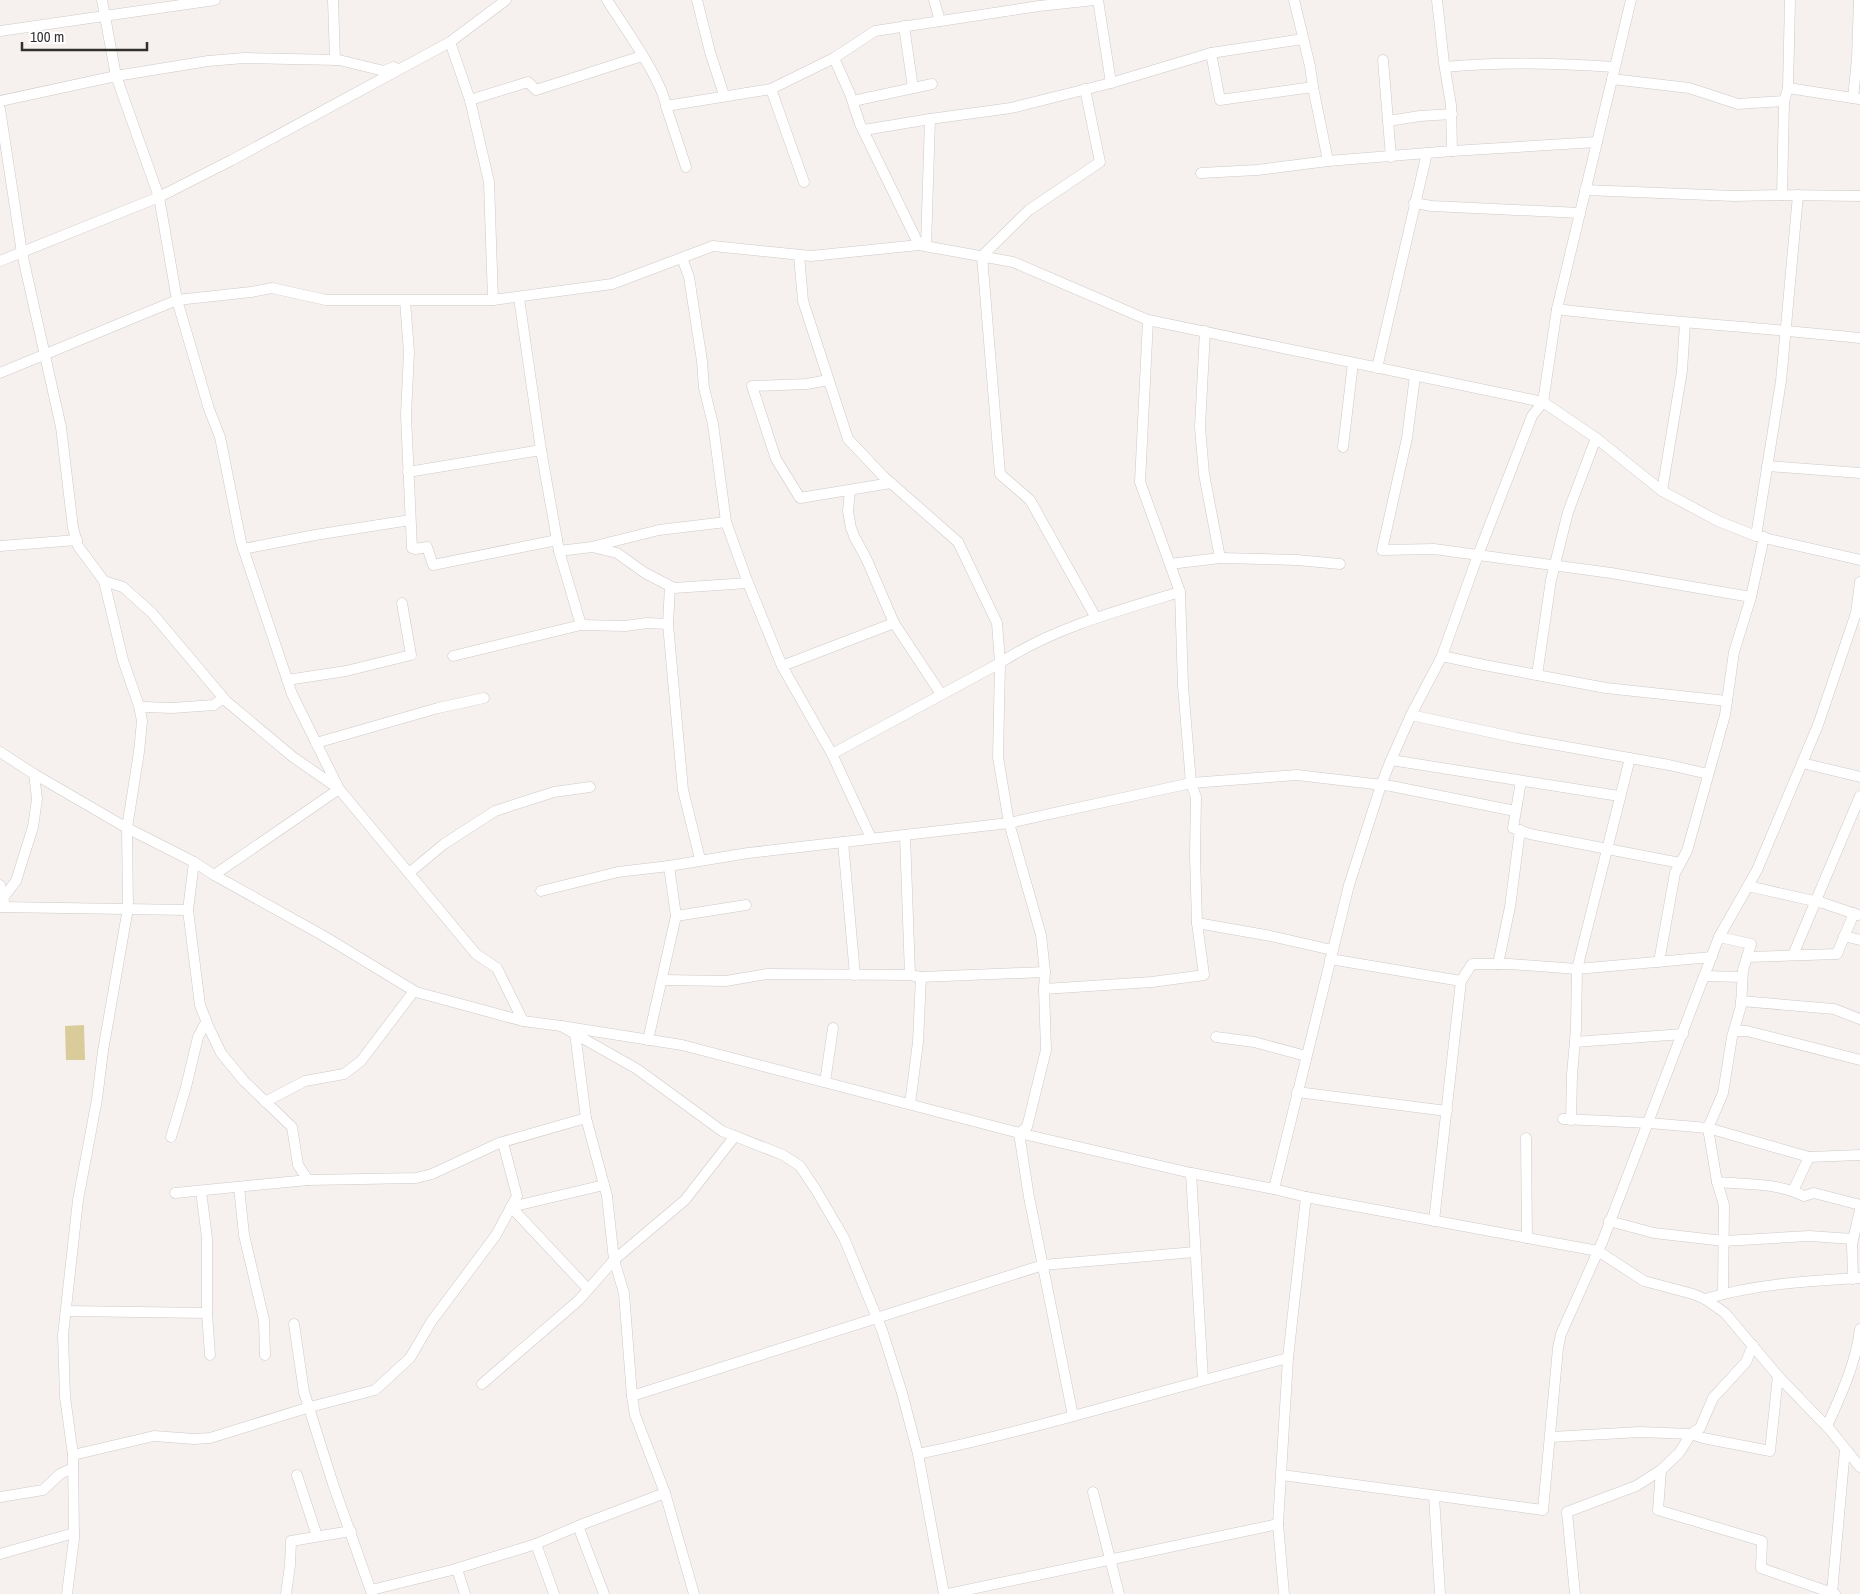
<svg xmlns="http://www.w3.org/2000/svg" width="1860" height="1594" font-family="'Archivo Narrow',sans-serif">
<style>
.green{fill:#dacc9a}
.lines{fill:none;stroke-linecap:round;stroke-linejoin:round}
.minor-casing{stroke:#cec9c7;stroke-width:11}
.minor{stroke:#fff;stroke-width:10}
</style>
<rect width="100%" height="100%" fill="#f6f1ef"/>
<!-- green -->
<path class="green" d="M 84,1025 L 85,1060 L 66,1060 L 65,1026 Z"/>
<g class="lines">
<defs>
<g id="minor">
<path d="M 102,0 L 116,76 L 159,197 L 177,300 L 209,409 L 220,437 L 241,542 L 292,694 L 339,789 L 476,954 L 497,968 L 523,1021"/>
<path d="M 333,0 L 335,60"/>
<path d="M 607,0 C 622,24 662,79 666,106 L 686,167"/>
<path d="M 697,0 L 710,52 L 724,95"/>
<path d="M 934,0 L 940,21"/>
<path d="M 1098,0 L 1111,83"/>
<path d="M 1294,0 L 1310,66 L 1313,87 L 1328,161"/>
<path d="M 1437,0 L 1444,63 L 1451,105 L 1452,151"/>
<path d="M 1790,0 L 1788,88 L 1784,101 L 1782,195 L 1860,196"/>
<path d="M 904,26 L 913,88"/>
<path d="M 0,31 L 215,0"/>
<path d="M 450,42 L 470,100 L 489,182 L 493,300"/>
<path d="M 1211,53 L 1220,100 L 1313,87"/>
<path d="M 834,58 L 850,94 L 860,124 L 919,245"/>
<path d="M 1383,60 L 1391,157"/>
<path d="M 1445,67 C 1501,61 1558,63 1614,67"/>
<path d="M 1612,79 L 1689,88 L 1738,104 L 1784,101"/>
<path d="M 1788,88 L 1859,99"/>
<path d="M 771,89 L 804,182"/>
<path d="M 1085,89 L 1100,162 L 1029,210 L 982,256 L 1000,474 L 1030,500 L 1096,618"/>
<path d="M 1853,98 L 1857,59 L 1859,0"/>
<path d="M 470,100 L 528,82 L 536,90 L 642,56"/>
<path d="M 0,101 L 116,76 L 208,61 L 244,58 L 339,60 L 384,71 L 394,67"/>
<path d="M 853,101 L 932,84"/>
<path d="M 666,106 L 771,89 L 834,58 L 875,31 L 1039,6 L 1095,0"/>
<path d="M 0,109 L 22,253 L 61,427 L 73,528 L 78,546 L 104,581 L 123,587 L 152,613 L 226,701 L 293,757 L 339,789 L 214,875"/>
<path d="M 1388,121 L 1420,116 L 1452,114"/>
<path d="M 864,130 L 930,119 L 1011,108 L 1111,83 L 1211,53 L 1303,39"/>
<path d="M 1201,173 L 1257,170 L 1328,161 L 1452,151 L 1597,142"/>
<path d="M 1585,190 L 1734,196 L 1782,195"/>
<path d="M 1414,203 L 1432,206 L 1580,213"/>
<path d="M 926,246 L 930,119"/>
<path d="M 799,255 L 803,301 L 848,439 L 883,476 L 958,542 L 997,623 L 1000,663 L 998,757 L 1009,823 L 1041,935 L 1045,972 L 1044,989 L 1046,1050 L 1027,1127 L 1019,1133 L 1029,1197 L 1073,1416"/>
<path d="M 682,258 L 689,277 L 702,361 L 704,388 L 713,424 L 726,522 L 748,583"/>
<path d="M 0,261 L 159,197 L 232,160 L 450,42 L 506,0"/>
<path d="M 519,298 L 541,450 L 559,551 L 592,547 L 617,553 L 645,573 L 674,588 L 748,583 L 782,666 L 832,754 L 871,838"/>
<path d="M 405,301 L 409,352 L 406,415 L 412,548 L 415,549 L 427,547 L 433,565 L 557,540"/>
<path d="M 1557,309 C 1658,322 1759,327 1860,338"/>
<path d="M 1205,331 L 1200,427 L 1204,474 L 1220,558"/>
<path d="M 1377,368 L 1427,153"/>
<path d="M 0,373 L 177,300 L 251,292 L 272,288 L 326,300 L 493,300 L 612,284 L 713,246 L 811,256 L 919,245 L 1013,262 L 1148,320 L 1543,402 L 1596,438 L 1662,491 L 1718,521 L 1756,536 L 1860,560"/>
<path d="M 1415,376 L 1407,438 L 1382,550 L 1434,549 L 1611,573 L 1751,597"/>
<path d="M 828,380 L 807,384 L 752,386 L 776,459 L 800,498 L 891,483"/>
<path d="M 1343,447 L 1353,363"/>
<path d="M 1767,466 L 1860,473"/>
<path d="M 408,472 L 541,450"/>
<path d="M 850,490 L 848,511 L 851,528 L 855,538 L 866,558 L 894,623 L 941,694"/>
<path d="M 1662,491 L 1682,371 L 1685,323"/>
<path d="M 1756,536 L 1781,381 L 1798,195"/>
<path d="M 0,546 L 77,540"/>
<path d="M 595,546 L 659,530 L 726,522"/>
<path d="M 243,549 L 315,535 L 410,520"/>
<path d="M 559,551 L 581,625"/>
<path d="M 1170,564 L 1220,558 L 1297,560 L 1340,564"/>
<path d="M 670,586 L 668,624 L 683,790 L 700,859"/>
<path d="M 453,656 L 581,625 L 625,626 L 647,623 L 668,624"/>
<path d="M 1442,656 L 1484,665 L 1606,688 L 1727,701"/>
<path d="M 782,666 L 894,623"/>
<path d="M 1537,675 L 1551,580 L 1568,512 L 1596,438"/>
<path d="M 287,680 L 346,671 L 411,655 L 402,603"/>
<path d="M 140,709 L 145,707 L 172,708 L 214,705 L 223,698"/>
<path d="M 1411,715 L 1517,738 L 1669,765 L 1708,774"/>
<path d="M 316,743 L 438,708 L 484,698"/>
<path d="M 0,752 L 34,774 L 127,828 L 194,862 L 214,875 L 322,935 L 416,992 L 523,1021 L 561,1026 L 637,1069 L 722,1131 L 783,1155 L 800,1166 L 816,1190 L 844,1238 L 882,1330 L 902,1393 L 918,1454 L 944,1594"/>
<path d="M 832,754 L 1000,663 C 1053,628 1120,610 1180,592"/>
<path d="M 1391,760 L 1619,796"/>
<path d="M 1802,763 L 1860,777"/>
<path d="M 1521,781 L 1513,828 L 1530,834 L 1680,863"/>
<path d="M 905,835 L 910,975"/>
<path d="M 843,842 L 855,975"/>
<path d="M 409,873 L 444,844 L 495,811 L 554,792 L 590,787"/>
<path d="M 0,885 L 4,902"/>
<path d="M 1748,886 L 1823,903 L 1858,915"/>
<path d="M 541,891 L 618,872 L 669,866"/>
<path d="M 3,898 L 16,881 L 33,827 L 37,799 L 34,774"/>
<path d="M 0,907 L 188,910 L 200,1005 L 209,1028 L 221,1053 L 244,1081 L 292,1127 L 298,1165 L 308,1180 L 416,1178 L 432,1174 L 499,1143 L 586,1118 L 607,1196 L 614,1260 L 624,1293 L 632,1396 L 635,1415 L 665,1493 L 694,1594"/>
<path d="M 188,910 L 194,862"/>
<path d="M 676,916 L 746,905"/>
<path d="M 1197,923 L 1271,936 L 1332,950"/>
<path d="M 1844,936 L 1860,940"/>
<path d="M 1719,937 L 1751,944 L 1743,970 L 1741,1006 L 1732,1037 L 1723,1093 L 1708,1128 L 1717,1182 L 1724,1205 L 1723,1294"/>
<path d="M 1793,955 L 1860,796"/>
<path d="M 1747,957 L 1837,954 L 1854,913"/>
<path d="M 1330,959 L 1461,981 L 1472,964 L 1510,964 L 1577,969 L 1712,957"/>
<path d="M 1659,962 L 1675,873 L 1687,851 L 1725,715 L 1734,652 L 1751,597 L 1764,537"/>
<path d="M 1498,964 L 1510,907 L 1520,830"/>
<path d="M 1704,976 L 1742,977"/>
<path d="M 663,980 L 726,981 L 767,974 L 910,975 L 921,977 L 1045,972"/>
<path d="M 1044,989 L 1152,982 L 1204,975 L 1197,923 L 1195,855 L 1196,797 L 1191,783 L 1183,686 L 1180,592 L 1140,482 L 1148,320"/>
<path d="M 1741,1001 L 1834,1009 L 1860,1019"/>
<path d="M 561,1026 L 682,1045 L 1019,1133 L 1191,1173 L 1274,1189 L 1306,1197 L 1598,1251 L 1644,1281 L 1693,1294 L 1705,1299 L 1725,1313 L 1778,1376 L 1831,1431 L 1860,1467"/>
<path d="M 1734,1031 L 1747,1031 L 1860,1060"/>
<path d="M 575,1033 L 586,1118"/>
<path d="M 1216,1037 L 1254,1042 L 1306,1056"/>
<path d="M 648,1040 L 676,916 L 669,866 L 748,853 L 1009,823 L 1191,783 L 1297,775 L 1391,786 L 1515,811"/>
<path d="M 1575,1042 L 1683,1034"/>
<path d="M 825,1082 L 833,1028"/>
<path d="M 1297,1092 L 1447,1111"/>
<path d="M 265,1102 L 305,1081 L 344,1074 L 361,1061 L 414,991"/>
<path d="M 910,1104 L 918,1042 L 921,977"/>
<path d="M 1563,1119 L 1649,1123 L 1708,1128 L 1809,1157 L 1860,1155"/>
<path d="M 1571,1120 L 1572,1075 L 1576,1029 L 1577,969 L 1630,758"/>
<path d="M 171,1137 L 186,1087 L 198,1037 L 206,1022"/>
<path d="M 1526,1138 L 1527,1238"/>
<path d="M 1191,1173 L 1203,1379"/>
<path d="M 1717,1182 C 1746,1184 1777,1183 1804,1196 L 1814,1193 L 1860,1205"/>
<path d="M 239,1187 L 244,1235 L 264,1320 L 265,1355"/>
<path d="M 1274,1189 L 1349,885 L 1381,785 L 1391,760 L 1411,715 L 1442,656 L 1478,555 L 1532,416 L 1543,402 L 1557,309 L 1631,0"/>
<path d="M 201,1191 L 207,1238 L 207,1313 L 210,1355"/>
<path d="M 1793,1191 L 1809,1157"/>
<path d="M 175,1193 L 308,1180"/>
<path d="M 511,1207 L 588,1289"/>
<path d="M 511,1207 L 604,1185"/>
<path d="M 1434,1221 L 1461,981"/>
<path d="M 1609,1221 L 1654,1233 L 1724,1241 L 1809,1236 L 1853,1239"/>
<path d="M 1853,1279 L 1852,1244 L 1860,1210"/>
<path d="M 1705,1299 C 1755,1284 1808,1281 1860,1278"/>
<path d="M 66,1311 L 207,1313"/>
<path d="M 294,1324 L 304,1392 L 333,1484 L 372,1594"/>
<path d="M 482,1384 L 579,1300 L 614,1260 L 685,1200 L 735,1136"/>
<path d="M 632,1396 L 1043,1265 L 1195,1252"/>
<path d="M 1827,1426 C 1841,1395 1856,1363 1860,1329"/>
<path d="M 1551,1437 L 1640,1432 L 1691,1434 L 1703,1438 L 1770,1451 L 1778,1376"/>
<path d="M 918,1454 C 1043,1428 1164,1389 1288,1358"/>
<path d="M 73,1455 L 154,1436 L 194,1439 L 210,1438 L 310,1407 L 375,1390 L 410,1358 L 431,1322 L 496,1235 L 517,1196 L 503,1143"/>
<path d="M 1661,1470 L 1658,1510 L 1762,1541 L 1761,1568 L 1835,1594"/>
<path d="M 297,1475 L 317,1536"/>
<path d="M 1282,1475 C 1369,1486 1456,1499 1543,1510 L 1558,1348 L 1561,1334 L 1603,1240 L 1719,937 L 1757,870 L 1818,725 L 1856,613 L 1860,582"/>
<path d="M 1093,1492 L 1119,1594"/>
<path d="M 1434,1496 L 1440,1594"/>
<path d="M 0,1497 L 43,1490 L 60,1474 L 73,1468"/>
<path d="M 578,1526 L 604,1594"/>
<path d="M 536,1544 L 554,1594"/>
<path d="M 0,1554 L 74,1533"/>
<path d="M 457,1569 L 465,1594"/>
<path d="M 371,1590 L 452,1570 L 536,1544 L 578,1526 L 665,1493"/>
<path d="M 1832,1593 L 1845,1449"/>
<path d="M 67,1594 L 74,1539 L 73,1455 L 65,1397 L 63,1335 L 78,1200 L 97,1099 L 103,1051 L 128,908 L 127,828 L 139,752 L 142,721 L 139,706 L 123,660 L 104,581"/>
<path d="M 286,1594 L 290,1565 L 291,1541 L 351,1531"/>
<path d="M 948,1594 L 1278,1524"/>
<path d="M 1284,1594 L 1278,1524 L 1288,1358 L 1306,1197"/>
<path d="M 1575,1594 L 1567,1512 L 1636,1486 L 1661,1470 L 1679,1453 L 1691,1434 L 1700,1428 L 1713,1398 L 1746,1362 L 1753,1345"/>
</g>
</defs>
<!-- minor casing -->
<use href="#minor" class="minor-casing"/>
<!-- minor -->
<use href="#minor" class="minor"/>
</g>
<!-- scale -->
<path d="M22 42v8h125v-8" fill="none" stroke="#32302f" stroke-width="2.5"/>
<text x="30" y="42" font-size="15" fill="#32302f" stroke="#ffffff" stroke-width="4" paint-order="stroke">100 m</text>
</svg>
